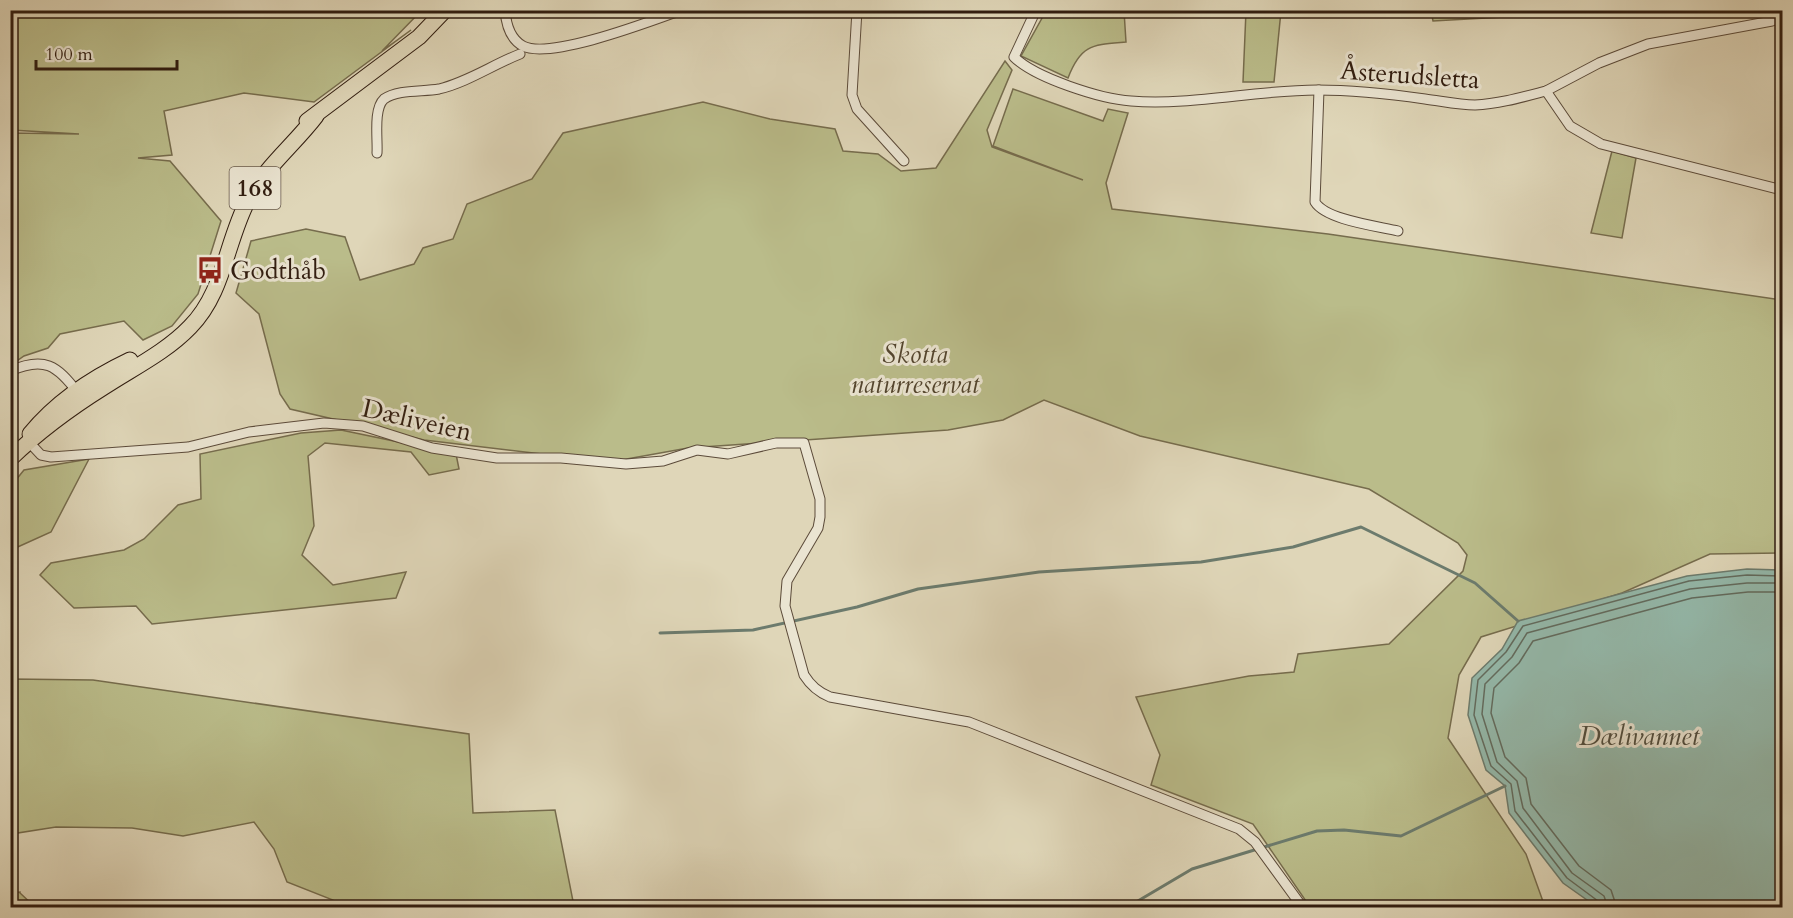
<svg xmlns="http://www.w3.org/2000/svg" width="1793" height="918" font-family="Cardo,serif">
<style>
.green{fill:#babc8a;stroke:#766c4d;stroke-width:1.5}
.water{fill:#94b9ab;stroke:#6c7b6d;stroke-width:1.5}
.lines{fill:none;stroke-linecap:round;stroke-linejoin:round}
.shore{stroke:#626b5e;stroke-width:1.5}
.stream{stroke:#6c7b6d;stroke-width:3}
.street-casing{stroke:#5c4b3a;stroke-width:11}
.primary-casing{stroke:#311d10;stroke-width:17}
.street{stroke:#eae4d1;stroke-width:9}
.primary{stroke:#dfd6b8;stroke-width:15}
.labels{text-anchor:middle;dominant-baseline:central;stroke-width:6;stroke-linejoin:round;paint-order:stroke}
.shield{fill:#eae4d1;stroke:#68594a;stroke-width:1.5}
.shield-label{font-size:24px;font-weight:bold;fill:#311d10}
.street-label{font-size:26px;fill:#311d10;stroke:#eae4d1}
.poi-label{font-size:26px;fill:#311d10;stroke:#eae4d1;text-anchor:start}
.park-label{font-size:26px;font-style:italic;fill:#53452e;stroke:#eae4d1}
.water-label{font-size:27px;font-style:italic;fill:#4f4c3e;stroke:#eae4d1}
</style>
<rect width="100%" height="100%" fill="#dfd6b8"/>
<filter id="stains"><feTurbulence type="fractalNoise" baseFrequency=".00333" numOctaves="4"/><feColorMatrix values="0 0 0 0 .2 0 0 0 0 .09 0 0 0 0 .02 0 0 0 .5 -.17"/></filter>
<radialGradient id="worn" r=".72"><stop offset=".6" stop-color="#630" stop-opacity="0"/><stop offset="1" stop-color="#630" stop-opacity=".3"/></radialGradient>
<!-- green -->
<g class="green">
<path d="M 11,10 L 421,10 L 421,11 L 382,51 L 411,30 L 314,102 L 244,93 L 164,111 L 172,155 L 138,158 L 170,161 L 221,221 L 198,294 L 172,326 L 143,340 L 124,321 L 60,334 L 48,348 L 24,356 L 11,365 L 11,133 L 79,134 L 11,130 Z"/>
<path d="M 1046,11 L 1124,11 L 1126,42 C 1093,45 1081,44 1068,78 L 1021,56 Z"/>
<path d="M 1246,11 L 1281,11 L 1274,82 L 1243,82 Z"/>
<path d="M 1431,11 L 1431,10 L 1523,11 L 1522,16 L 1433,21 Z"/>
<path d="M 1005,61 L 1012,70 L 987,130 L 992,147 L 1083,180 L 993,146 L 1013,89 L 1103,121 L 1108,109 L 1128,113 L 1106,183 L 1112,209 L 1328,234 L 1782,300 L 1782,553 L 1710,554 L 1622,593 L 1481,637 L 1459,675 L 1448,738 L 1526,854 L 1545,907 L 1310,907 L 1253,824 L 1151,785 L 1160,755 L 1136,697 L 1249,676 L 1294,672 L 1298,654 L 1389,644 L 1463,571 L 1467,555 L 1458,543 L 1369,489 L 1140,436 L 1044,400 L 1003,420 L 948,430 L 688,448 L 610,462 L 424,440 L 290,409 L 280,394 L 259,314 L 236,293 L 251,241 L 306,229 L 345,237 L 360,280 L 414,264 L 423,248 L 453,239 L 467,204 L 532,179 L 563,133 L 703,102 L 770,119 L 835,129 L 843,151 L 878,154 L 901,171 L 936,168 Z"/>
<path d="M 1612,151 L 1636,158 L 1622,238 L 1591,233 Z"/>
<path d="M 341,430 L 456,454 L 459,469 L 429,475 L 411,452 L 325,443 L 308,456 L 314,526 L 302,555 L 333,585 L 406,572 L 396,598 L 152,624 L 136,606 L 74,608 L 40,575 L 51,563 L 124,550 L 144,539 L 178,505 L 201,499 L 200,454 L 301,433 Z"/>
<path d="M 89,459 L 51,532 L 11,550 L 11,486 L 24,470 Z"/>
<path d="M 11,679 L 93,680 L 469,734 L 473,813 L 555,810 L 573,901 L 569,908 L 338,907 L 333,900 L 287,882 L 274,849 L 254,822 L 183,836 L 132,828 L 56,827 L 11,834 Z"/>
<path d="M 20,892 L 20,893 L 35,907 L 11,907 L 11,893 Z"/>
</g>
<!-- water -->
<path class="water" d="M 1747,569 L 1782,570 L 1782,907 L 1597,907 L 1563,883 L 1509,813 L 1505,786 L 1486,770 L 1468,715 L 1472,678 L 1502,649 L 1518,621 L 1687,576 Z"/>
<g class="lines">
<!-- shore -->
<g class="shore">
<path d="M 1600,908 L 1598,901 L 1567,878 L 1515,811 L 1511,784 L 1491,766 L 1474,715 L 1478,680 L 1506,652 L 1523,626 L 1689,581 L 1747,575 L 1782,576"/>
<path d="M 1608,908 L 1604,896 L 1572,873 L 1523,808 L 1517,781 L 1497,762 L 1482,714 L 1485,684 L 1512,657 L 1527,633 L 1690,589 L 1747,583 L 1782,583"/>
<path d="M 1617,908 L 1611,890 L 1579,866 L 1531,804 L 1526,778 L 1505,757 L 1491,713 L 1494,688 L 1519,663 L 1533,641 L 1692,598 L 1748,592 L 1782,592"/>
</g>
<!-- stream -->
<g class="stream">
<path d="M 660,633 L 753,630 L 857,607 L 918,589 L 1039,572 L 1201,562 L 1293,547 L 1361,527 L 1475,583 L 1518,621"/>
<path d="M 483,908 L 619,908"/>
<path d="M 1126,908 L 1192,869 L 1317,831 L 1344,830 L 1401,836 L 1505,786"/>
</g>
<defs>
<g id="street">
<path d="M 505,10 C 506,24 510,39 523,46 C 550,60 651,21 682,10"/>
<path d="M 857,10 L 852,95 L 857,109 L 904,161"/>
<path d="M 1036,10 L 1014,57 C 1035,78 1101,99 1131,101 C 1190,106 1256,90 1317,90 C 1353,90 1390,94 1425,99 C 1441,101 1459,105 1475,105 C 1499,104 1523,97 1546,91 L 1570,126 L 1601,144 L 1782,190"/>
<path d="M 1319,90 L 1315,202 C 1326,220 1377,226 1398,231"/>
<path d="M 1546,91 L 1599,63 L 1648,44 L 1772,21 L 1782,14"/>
<path d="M 377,153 C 378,140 373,109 384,99 C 398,89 423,92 439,89 C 468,82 492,65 520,54"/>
<path d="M 10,371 C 44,356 57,365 78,393"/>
<path d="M 27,440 L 41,455 L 51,457 L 188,447 L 249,432 L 324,423 L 363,426 L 432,448 L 497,458 L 561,458 L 626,464 L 663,461 L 697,450 L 728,454 L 776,443 L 804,443 L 820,499 L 820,517 L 818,528 L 787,581 L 785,606 L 804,675 C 811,686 818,692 830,697 L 969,722 L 1239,829 L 1255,842 L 1303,908"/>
</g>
<g id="primary">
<path d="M 307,121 L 419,37 L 445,10"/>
<path d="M 30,434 C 57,401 92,378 130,360"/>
<path d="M 10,459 C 38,432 72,407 104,387 C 133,368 166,352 190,327 C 224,293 226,242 248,200 C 265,167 294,145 316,116"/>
</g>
</defs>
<!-- street casing -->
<use href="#street" class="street-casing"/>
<!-- primary casing -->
<use href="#primary" class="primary-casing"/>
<!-- street -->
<use href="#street" class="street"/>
<!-- primary -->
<use href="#primary" class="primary"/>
</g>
<!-- icons -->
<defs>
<symbol id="bus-bare" viewBox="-9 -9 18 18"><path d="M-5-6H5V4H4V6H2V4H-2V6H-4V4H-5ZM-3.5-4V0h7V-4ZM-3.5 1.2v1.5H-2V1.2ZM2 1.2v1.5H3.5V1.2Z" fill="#8f2418" stroke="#eae4d1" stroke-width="2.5" paint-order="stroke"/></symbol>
</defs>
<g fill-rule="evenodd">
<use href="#bus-bare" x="191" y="251" width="38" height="38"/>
</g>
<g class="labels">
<!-- shield labels -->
<rect class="shield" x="229.5" y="167" width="51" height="42" rx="4.5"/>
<g class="shield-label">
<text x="255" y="188">168</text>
</g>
<!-- street labels -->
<g class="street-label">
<text transform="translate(1410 75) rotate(4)">Åsterudsletta</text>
<text transform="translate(417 420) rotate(13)">Dæliveien</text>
</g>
<!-- poi labels -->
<g class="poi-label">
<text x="230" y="270">Godthåb</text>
</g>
<!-- park labels -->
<g class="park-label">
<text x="915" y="354">Skotta<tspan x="915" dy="30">naturreservat</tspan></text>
</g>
<!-- water labels -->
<g class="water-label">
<text x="1639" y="736">Dælivannet</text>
</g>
</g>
<!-- margin -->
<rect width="1793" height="918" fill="none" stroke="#dfd6b8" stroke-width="36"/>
<rect x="12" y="12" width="1769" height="894" fill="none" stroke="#311d10" stroke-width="3"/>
<rect x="18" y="18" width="1757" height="882" fill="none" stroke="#311d10" stroke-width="1.5"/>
<!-- scale -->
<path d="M36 60v9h141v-9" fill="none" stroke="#311d10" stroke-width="3"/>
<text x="45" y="60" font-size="18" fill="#311d10" stroke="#eae4d1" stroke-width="4.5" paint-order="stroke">100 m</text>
<rect width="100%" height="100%" filter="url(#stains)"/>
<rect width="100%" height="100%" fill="url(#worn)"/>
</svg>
